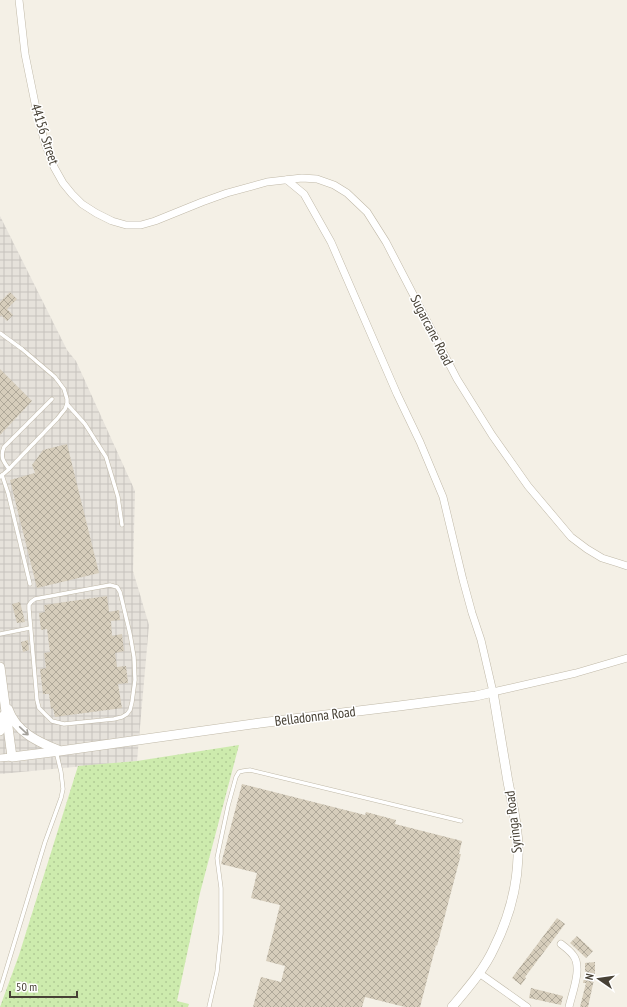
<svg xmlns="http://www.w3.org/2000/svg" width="627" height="1007" font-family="'PT Sans Narrow',sans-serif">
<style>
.industrial{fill:url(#industrial-grid)}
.grass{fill:url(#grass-dots)}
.building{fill:url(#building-cross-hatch)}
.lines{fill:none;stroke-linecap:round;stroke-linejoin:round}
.service-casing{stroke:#c0b9a8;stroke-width:4.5}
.minor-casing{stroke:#c0b9a8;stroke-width:8}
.tertiary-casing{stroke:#c0b9a8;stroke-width:10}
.service{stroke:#fff;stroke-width:3.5}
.minor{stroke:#fff;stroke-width:7}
.tertiary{stroke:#fff;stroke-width:9}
.oneway{stroke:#a3a09a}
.labels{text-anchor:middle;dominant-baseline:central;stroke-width:3;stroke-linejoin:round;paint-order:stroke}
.street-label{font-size:14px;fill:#474135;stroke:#fff}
</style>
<defs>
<pattern id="industrial-grid" width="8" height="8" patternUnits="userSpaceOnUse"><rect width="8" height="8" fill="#e6e2db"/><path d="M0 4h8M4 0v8" fill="none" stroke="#c7c3bd"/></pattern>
<pattern id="grass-dots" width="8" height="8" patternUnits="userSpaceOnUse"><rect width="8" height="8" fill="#cdebad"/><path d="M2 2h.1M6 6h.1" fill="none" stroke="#b1cb95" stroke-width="1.8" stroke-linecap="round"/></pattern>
<pattern id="building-cross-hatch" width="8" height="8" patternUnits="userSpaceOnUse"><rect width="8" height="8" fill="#d6cdbb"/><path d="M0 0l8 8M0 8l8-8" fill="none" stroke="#afa899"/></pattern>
</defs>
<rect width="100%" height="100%" fill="#f4f0e6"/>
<!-- industrial -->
<path class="industrial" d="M 0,216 L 67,350 L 76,361 L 135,491 L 133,571 L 149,625 L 137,761 L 0,774 Z"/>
<!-- grass -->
<path class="grass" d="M 239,745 L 200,893 L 177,1001 L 189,1004 L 188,1007 L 0,1007 L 19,955 L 78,766 L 137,761 Z"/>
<!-- building -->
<g class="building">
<path d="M 10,292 L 17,299 L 7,309 L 13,315 L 7,321 L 1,315 L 0,317 L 0,302 Z"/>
<path d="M 0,369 L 32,401 L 0,435 Z"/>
<path d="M 67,444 L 99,573 L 37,588 L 10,480 L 35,473 L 32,465 L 43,450 Z"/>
<path d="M 107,596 L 109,612 L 119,610 L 120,620 L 111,621 L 112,636 L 122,634 L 124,651 L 115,653 L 117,667 L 126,666 L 128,683 L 118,684 L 122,708 L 55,717 L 53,708 L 51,709 L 49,694 L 43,694 L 40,669 L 46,668 L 44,653 L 50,652 L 47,629 L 41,630 L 39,613 L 45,612 L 44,605 Z"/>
<path d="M 20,602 L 25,622 L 17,623 L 12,604 Z"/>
<path d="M 28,640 L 29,650 L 23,652 L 21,642 Z"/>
<path d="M 242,784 L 365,815 L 366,812 L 396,820 L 395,824 L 462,841 L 459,854 L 461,854 L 437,946 L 436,945 L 420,1007 L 405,1007 L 365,997 L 362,1007 L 253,1007 L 261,977 L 281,982 L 285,966 L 266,961 L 280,905 L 251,898 L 257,873 L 221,864 Z"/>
<path d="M 557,918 L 565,924 L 525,977 L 526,978 L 521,985 L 512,978 Z"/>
<path d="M 577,936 L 593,951 L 586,958 L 570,943 Z"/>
<path d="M 595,962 L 595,975 L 588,1007 L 580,1007 L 586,983 L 583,983 L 585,973 L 585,963 Z"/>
<path d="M 531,988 L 563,996 L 561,1005 L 529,998 Z"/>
</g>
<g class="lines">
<defs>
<g id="service">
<path d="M 0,333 L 22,349 L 55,377 L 64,389 L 67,399 L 67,404 L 65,409 L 57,419 L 8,470 L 0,477"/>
<path d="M 67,404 L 85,424 L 106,457 L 118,497 L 122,525"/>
<path d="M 9,469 C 3,461 0,457 4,447 L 52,399"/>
<path d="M 2,475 L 8,493 L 30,584"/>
<path d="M 110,585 L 117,587 L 120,592 L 130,634 L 134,657 L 135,680 L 132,702 L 130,710 L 127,714 L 122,717 L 114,719 L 64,724 L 52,721 L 39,708 L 37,700 L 29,609 L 29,605 L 31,602 L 35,599 Z"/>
<path d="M 0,634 L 30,628"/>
<path d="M 0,990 L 45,842 L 61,798 L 63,789 L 61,772 L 56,751"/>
<path d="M 209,1007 L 217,972 L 221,934 L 221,888 L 217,858 L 228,806 L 236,777 L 239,772 L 243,771 L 250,770 L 461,821"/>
</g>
<g id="minor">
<path d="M 19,0 L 25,54 L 38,118 L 45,143 L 54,167 L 63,183 L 72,194 L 82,204 L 96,213 L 112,221 L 126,225 L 141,225 L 155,221 L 202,202 L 227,193 L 267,182 L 302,178 L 317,179 L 334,185 L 347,193 L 367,212 L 386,242 L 457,379 L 492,435 L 528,486 L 571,537 L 587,549 L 602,558 L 618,563 L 627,566"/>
<path d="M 287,180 L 304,194 L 331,242 L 397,394 L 420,442 L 443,497 L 463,580 L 472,613 L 481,640 L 493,692 L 576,673 L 627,658"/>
<path d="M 0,758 L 12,757"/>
<path d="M 561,944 C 565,947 570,951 573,955 C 583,967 572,993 569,1007"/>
<path d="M 479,973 L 527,1007"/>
</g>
<g id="tertiary">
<path d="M 0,667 L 12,757 L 60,751 L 260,723 L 399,706 L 476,696 L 493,692 C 498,722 503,752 508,782 C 513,807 519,832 518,857 C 517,888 508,920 494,948 C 484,970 467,989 452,1007"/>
<path d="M 8,709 C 16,732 38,742 58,750"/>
<path d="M 0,731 L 4,715"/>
</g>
</defs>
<!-- service casing -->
<use href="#service" class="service-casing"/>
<!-- minor casing -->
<use href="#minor" class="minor-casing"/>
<!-- tertiary casing -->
<use href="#tertiary" class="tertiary-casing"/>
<!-- service -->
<use href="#service" class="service"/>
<!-- minor -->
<use href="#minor" class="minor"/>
<!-- tertiary -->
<use href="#tertiary" class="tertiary"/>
</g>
<!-- one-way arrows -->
<defs><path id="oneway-shaft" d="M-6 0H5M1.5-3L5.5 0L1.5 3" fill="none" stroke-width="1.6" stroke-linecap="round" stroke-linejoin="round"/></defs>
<use class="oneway" href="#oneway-shaft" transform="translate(24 731) rotate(43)"/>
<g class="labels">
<!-- street labels -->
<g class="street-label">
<text transform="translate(45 134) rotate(72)">44156 Street</text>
<text transform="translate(432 330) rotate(63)">Sugarcane Road</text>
<text transform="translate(315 716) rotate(-7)">Belladonna Road</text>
<text transform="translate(513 822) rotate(-97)">Syringa Road</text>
</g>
</g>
<!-- north arrow -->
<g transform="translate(599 979) rotate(283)" stroke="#ffffff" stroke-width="3" paint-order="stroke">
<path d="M0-3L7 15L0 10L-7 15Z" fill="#474135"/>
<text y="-6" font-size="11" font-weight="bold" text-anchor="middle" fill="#474135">N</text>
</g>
<!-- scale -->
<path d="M10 991v6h67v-6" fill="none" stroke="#474135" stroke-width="2"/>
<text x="16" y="991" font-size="12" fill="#474135" stroke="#ffffff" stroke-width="3" paint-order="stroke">50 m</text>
</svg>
